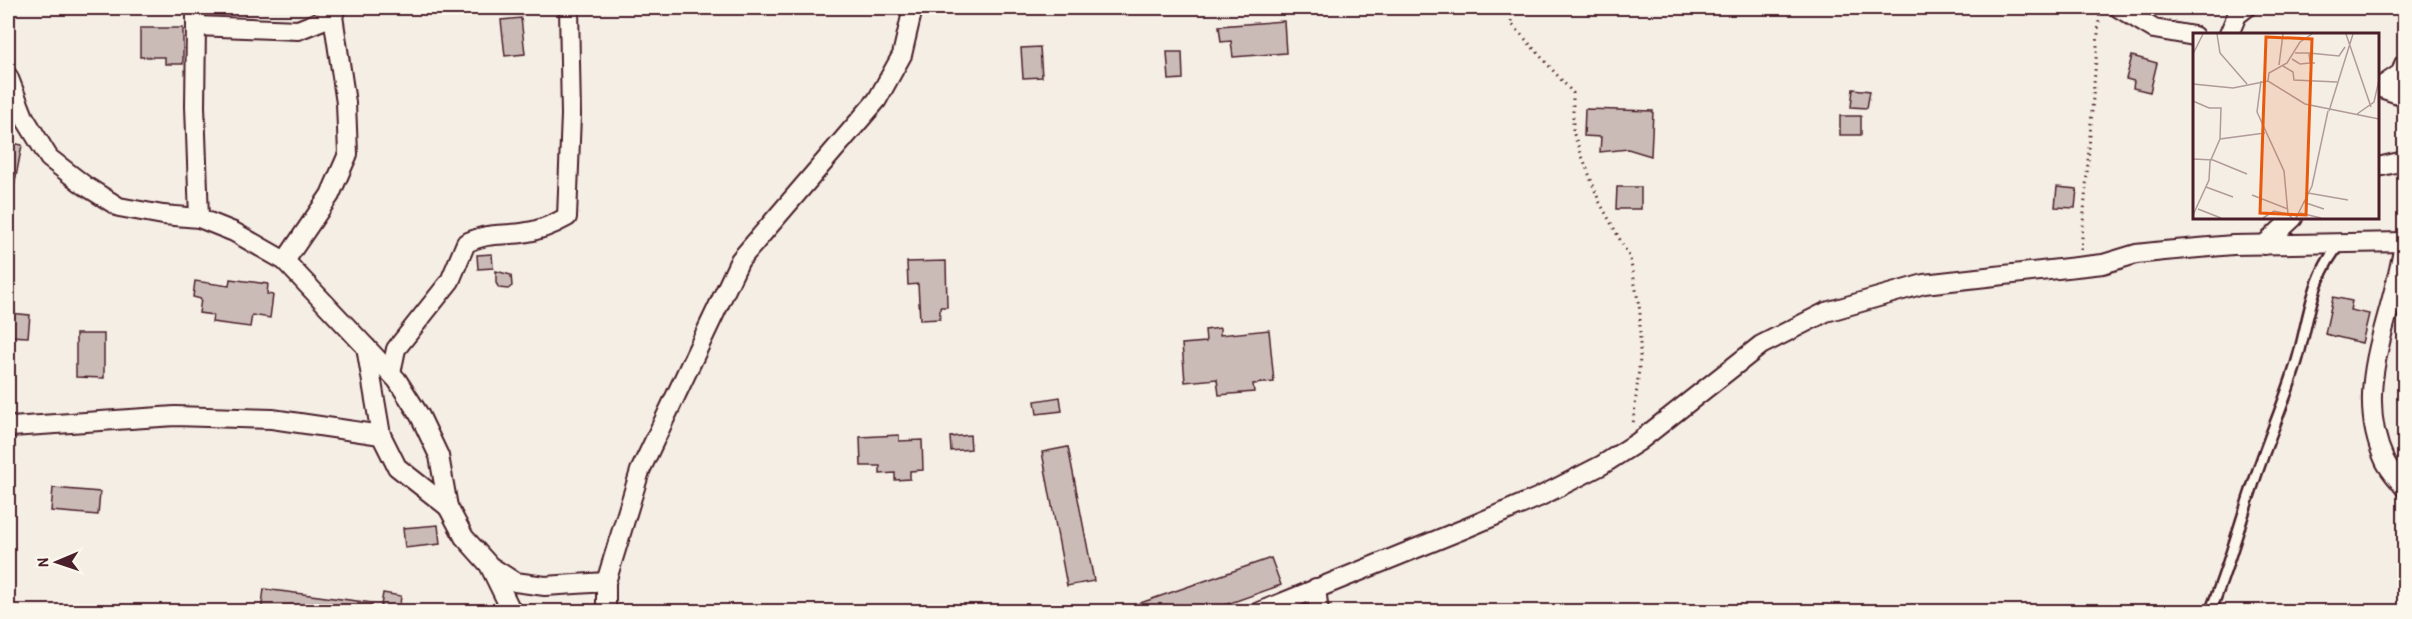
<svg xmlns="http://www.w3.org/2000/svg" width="2412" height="619" font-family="'Patrick Hand',sans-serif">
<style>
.building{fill:#cabbb6;stroke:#4a1f2b;stroke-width:1.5}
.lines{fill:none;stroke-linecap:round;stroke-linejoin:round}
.lane-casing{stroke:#4a1f2b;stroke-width:14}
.street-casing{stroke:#4a1f2b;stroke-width:22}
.path{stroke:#4a1f2b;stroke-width:3;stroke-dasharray:1.5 4.5;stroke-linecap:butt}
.lane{stroke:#fbf7ec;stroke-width:9}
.street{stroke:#fbf7ec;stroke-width:18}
.inset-road{fill:none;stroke:#b09b9a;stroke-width:1.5}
.view{fill:#e8590c;fill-opacity:0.15;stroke:#e8590c;stroke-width:3}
.inset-edge{fill:none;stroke:#4a1f2b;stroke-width:3}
</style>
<rect width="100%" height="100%" fill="#f4eee4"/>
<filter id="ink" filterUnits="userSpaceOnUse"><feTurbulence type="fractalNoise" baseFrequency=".0167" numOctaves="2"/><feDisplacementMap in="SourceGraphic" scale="12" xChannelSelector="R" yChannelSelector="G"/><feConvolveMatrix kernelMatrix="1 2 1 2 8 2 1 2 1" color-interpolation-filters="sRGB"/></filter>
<g filter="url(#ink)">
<!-- building -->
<g class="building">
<path d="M 521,18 L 525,54 L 505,56 L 501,20 Z"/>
<path d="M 1284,21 L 1286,53 L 1233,57 L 1231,41 L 1221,42 L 1219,26 Z"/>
<path d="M 140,28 L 183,28 L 183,64 L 165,64 L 165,57 L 140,57 Z"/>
<path d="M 1040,47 L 1042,77 L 1023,78 L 1021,48 Z"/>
<path d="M 1167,52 L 1182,52 L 1183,79 L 1169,80 Z"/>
<path d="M 2132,56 L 2157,63 L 2150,92 L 2133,88 L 2134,81 L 2126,79 Z"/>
<path d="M 1853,89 L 1870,91 L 1867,108 L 1851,107 Z"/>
<path d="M 1585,109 L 1653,111 L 1651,156 L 1628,149 L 1600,152 L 1601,137 L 1584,136 Z"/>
<rect x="1840" y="116" width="21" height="19"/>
<path d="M 8,142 L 22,145 L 14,187 L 8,187 Z"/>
<path d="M 1617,187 L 1641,187 L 1641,209 L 1616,209 Z"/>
<path d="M 2057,187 L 2077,189 L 2075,208 L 2055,207 Z"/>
<path d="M 492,254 L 493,268 L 478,269 L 477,255 Z"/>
<path d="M 946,261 L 947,307 L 940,307 L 940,319 L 920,320 L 918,284 L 908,285 L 907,262 Z"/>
<path d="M 496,271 L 511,275 L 512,286 L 508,289 L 499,288 L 496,283 Z"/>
<path d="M 230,279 L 268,284 L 267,294 L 273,295 L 270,318 L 252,315 L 250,327 L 212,322 L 213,315 L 199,313 L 201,299 L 193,297 L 195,281 L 229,286 Z"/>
<path d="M 2333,297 L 2352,301 L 2350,310 L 2369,314 L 2362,343 L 2325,334 Z"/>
<path d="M 9,313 L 30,315 L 28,337 L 8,336 Z"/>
<path d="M 1220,328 L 1220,335 L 1269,330 L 1274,382 L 1253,384 L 1254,392 L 1219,395 L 1217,379 L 1185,382 L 1182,344 L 1206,342 L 1205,330 Z"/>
<path d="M 76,334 L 104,334 L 104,378 L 76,377 Z"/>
<path d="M 1060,397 L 1062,411 L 1037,414 L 1035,401 Z"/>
<path d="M 899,435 L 899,441 L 922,440 L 923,470 L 910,471 L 910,479 L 895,480 L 895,473 L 880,474 L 880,466 L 861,466 L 860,437 Z"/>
<path d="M 970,435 L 971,449 L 951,451 L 950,437 Z"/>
<path d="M 1068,447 L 1094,581 L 1067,586 L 1042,452 Z"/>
<path d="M 53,488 L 100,492 L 98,515 L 51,511 Z"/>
<path d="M 438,525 L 440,544 L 405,548 L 403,528 Z"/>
<path d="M 1271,558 L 1281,585 L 1205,612 L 1124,612 L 1123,609 Z"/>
<path d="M 264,589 L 372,603 L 371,612 L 261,612 Z"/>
<path d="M 383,593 L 401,596 L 399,612 L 380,612 Z"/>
</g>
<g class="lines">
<defs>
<path id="lane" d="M 2210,612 C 2228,569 2239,525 2254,482 C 2267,441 2285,402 2297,361 C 2309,320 2311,276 2341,243"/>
<g id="street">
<path d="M 2119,8 L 2154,29 L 2194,36"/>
<path d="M 196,26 L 196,8"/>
<path d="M 2229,34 L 2237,15 L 2246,8"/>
<path d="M 8,76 L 24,117 L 49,158 L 84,185 L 119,207 L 163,215 L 199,218 L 234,232 L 285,261 L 397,380 L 420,416 L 439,456 L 448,507 L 464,537 L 490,566 L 515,582 L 545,586 L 606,582"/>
<path d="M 2378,87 L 2404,96"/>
<path d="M 2379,88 L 2401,73 L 2404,64"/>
<path d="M 2378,167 L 2404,161"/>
<path d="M 199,218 L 195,106 L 196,26 L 298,30 L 333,16 L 336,8"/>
<path d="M 2404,242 C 2395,316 2350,386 2385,461 C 2390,471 2398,479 2404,487"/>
<path d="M 2264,245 L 2293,218"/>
<path d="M 285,261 L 330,195 L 348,154 L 346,103 L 333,16"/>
<path d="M 366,347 L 381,435 L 397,467 L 448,507"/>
<path d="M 391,373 L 396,349 L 450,281 L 466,243 C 490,232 498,236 522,233 C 539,231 553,225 567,217 L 571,115 L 569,8"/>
<path d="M 8,424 L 11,427 L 175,416 L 272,419 L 381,435"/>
<path d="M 490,567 L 512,612"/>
<path d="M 1316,588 L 1319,612"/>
<path d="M 606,612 L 606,582 L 640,471 L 740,260 L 877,100 L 902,55 L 913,8"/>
<path d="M 1259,612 L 1464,529 L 1539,497 L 1602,465 L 1638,442 L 1761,345 L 1826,312 L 1924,284 L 2103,264 L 2136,254 L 2164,251 L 2233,245 L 2404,242"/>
</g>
</defs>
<!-- lane casing -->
<use href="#lane" class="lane-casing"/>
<!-- street casing -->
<use href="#street" class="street-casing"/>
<!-- path -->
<g class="path">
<path d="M 1511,8 L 1511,23 L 1573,93 L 1573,132 L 1599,201 L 1630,258 L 1640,311 L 1640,359 L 1633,425"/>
<path d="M 2081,250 L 2100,8"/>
<path d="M 2392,612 L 2404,590"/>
</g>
<!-- lane -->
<use href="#lane" class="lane"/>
<!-- street -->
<use href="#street" class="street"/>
</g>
</g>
<!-- overview -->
<g transform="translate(2193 33)">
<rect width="186" height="186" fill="#f4eee4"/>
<path class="inset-road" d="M 24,1 L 27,20 L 54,51M 153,1 L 178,74M 102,20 L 116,20 L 117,30 L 122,30M 116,20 L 146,23 L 152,14M 0,21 L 10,1M 99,26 L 107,31 L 117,30M 86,32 L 90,1M 90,33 L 100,39 L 101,47 L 144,49M 68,48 L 64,79 L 91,138 L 95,181 L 99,185M 75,48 L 76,40 L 94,30 L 107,9 L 119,1M 0,51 L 40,55 L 75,48 L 112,71 L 186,86M 0,68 L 16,75 L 28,75 L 27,106M 136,78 L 160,1M 164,81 L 181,69 L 186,47M 0,126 L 20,127 L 54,141M 13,154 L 40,164M 115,160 L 155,167M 59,162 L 95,176M 110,169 L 131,176M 5,176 L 28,185M 107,180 L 128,185M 0,182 L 16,147 L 17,129 L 27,106 L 72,100M 70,185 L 81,178 L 105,183M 103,185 L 119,153 L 135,78"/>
<path class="view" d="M 73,4 L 119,6 L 113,182 L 67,180 Z"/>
<rect width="186" height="186" class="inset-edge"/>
</g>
<!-- margin -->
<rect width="2412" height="619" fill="none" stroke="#fbf7ec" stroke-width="30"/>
<rect x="15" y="15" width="2382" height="589" fill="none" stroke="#4a1f2b" stroke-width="2" filter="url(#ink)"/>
<!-- north arrow -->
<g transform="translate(57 562) rotate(268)" stroke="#fbf7ec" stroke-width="4.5" paint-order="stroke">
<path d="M0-4.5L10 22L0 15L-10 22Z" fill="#4a1f2b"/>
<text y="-9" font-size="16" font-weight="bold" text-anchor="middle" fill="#4a1f2b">N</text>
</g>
</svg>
